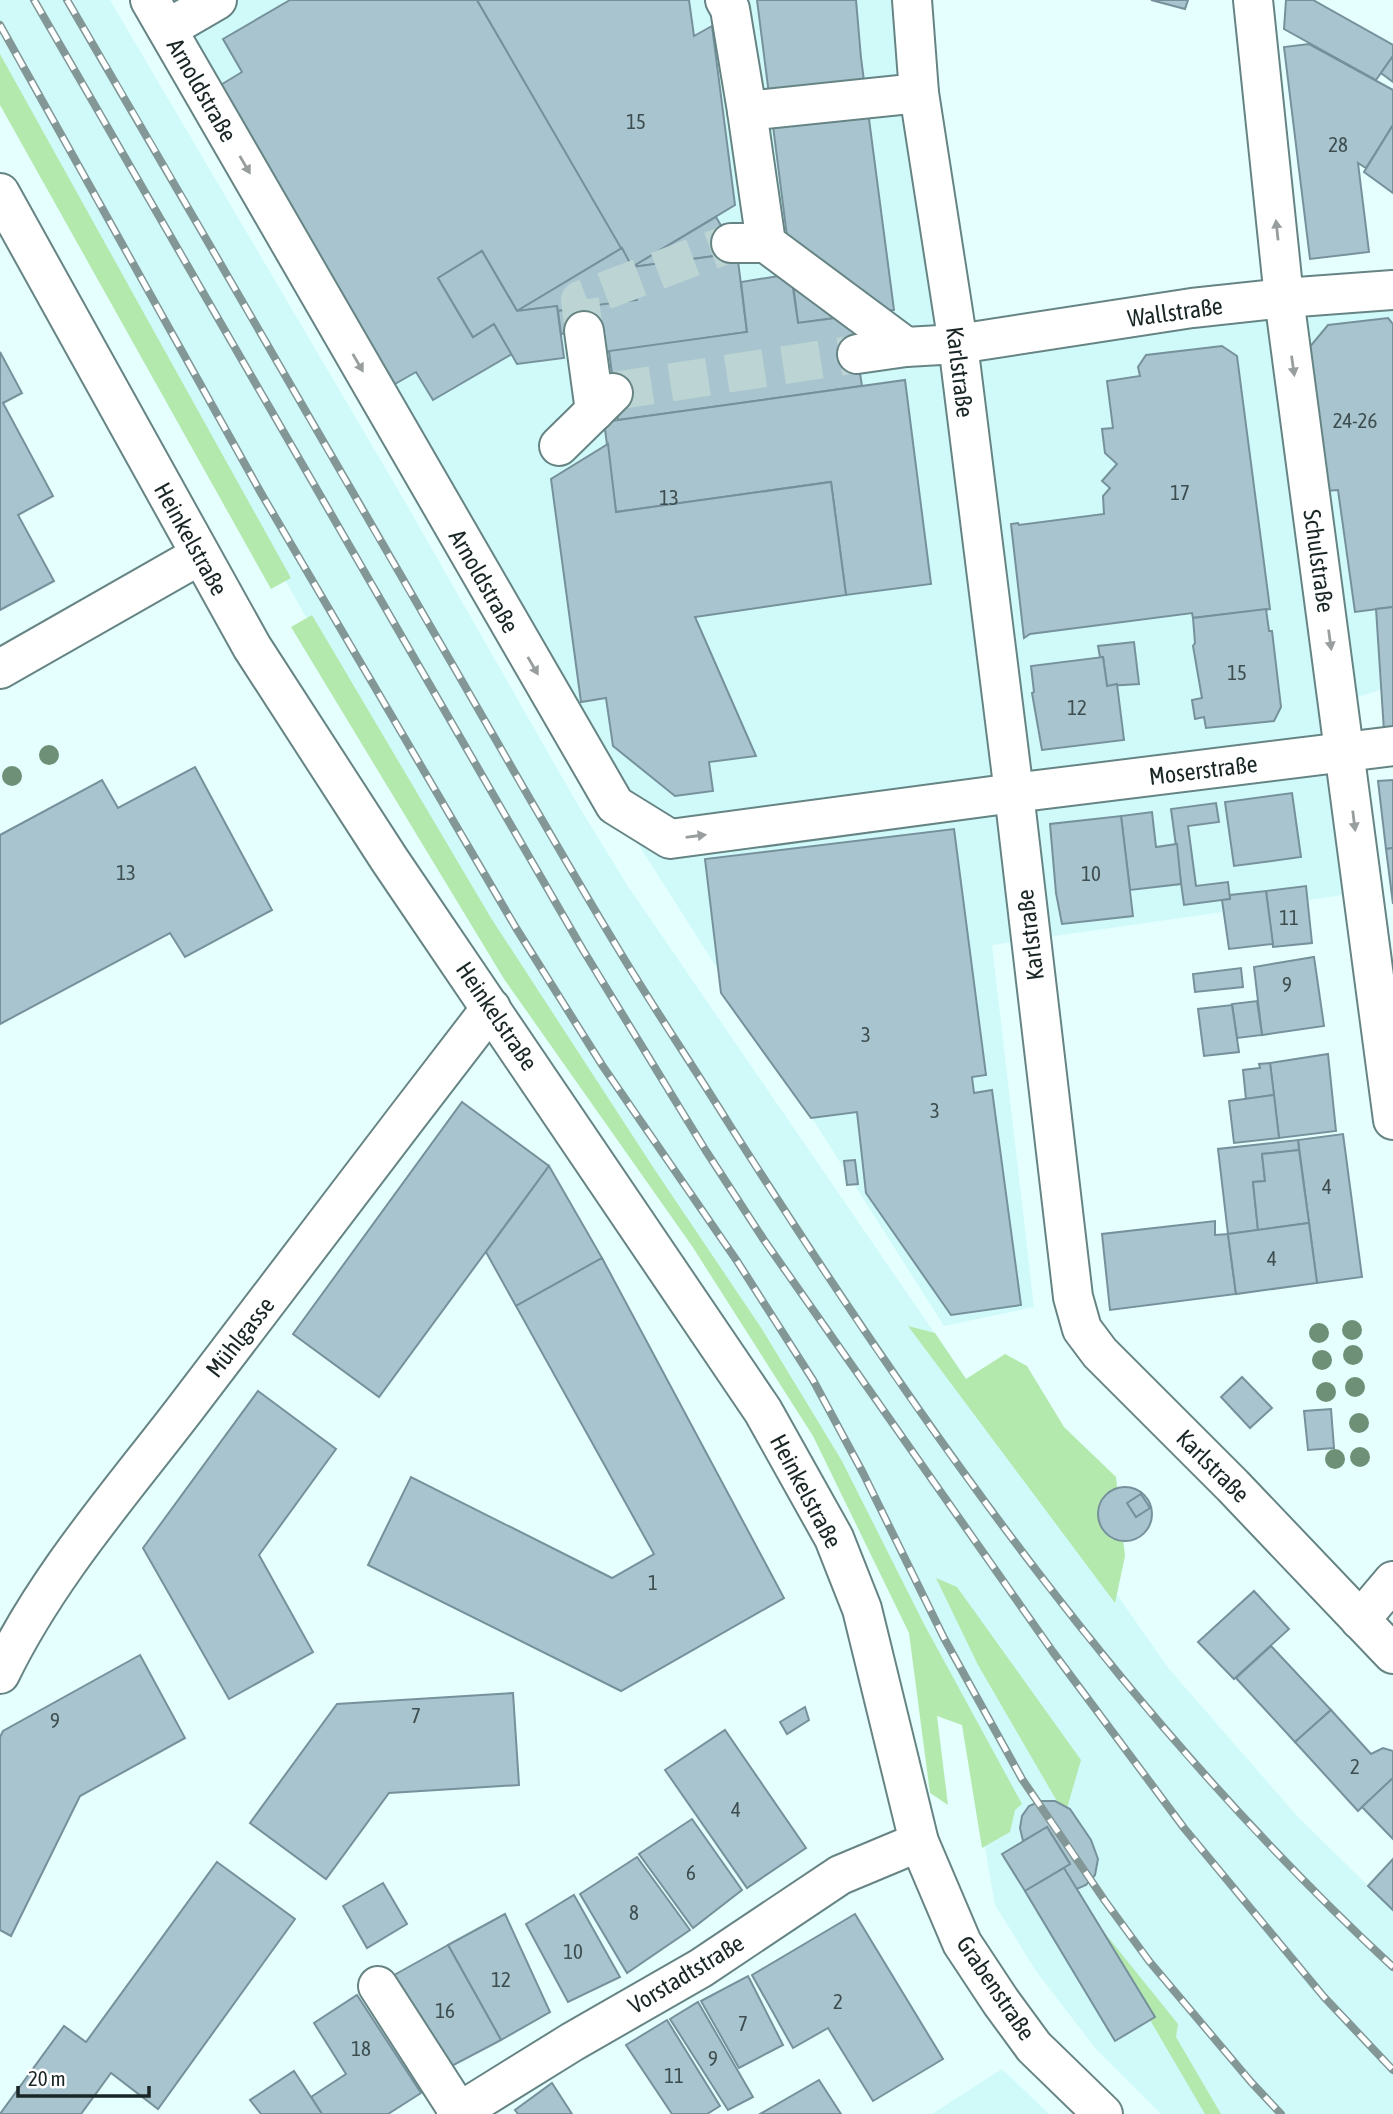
<svg xmlns="http://www.w3.org/2000/svg" width="1393" height="2114" font-family="'Asap Condensed',sans-serif">
<style>
.built{fill:#cffaf9}
.green{fill:#b4e9ad}
.building{fill:#a8c5cf;stroke:#76919b;stroke-width:2}
.lines{fill:none;stroke-linecap:round;stroke-linejoin:round}
.minor-tunnel{stroke:#bcd4d3;stroke-width:38;stroke-dasharray:38 19;stroke-linecap:butt}
.minor-casing{stroke:#678484;stroke-width:42}
.minor{stroke:#fff;stroke-width:38}
.rail-casing{stroke:#839797;stroke-width:8}
.rail{stroke:#fff;stroke-width:5;stroke-dasharray:16;stroke-linecap:butt}
.tree{fill:#6d9076}
.oneway{fill:#989d9d}
.labels{text-anchor:middle;dominant-baseline:central;stroke-width:5;stroke-linejoin:round;paint-order:stroke}
.number-label{font-size:21px;fill:#3e4e50}
.street-label{font-size:24px;fill:#1a2626;stroke:#fff}
</style>
<rect width="100%" height="100%" fill="#e4fffe"/>
<!-- built -->
<g class="built">
<path d="M 0,0 L 110,0 L 400,493 L 575,800 L 627,885 L 966,1379 L 1169,1669 L 1298,1817 L 1393,1910 L 1393,2114 L 1161,2114 L 1095,2048 L 1036,1971 L 995,1905 L 980,1819 L 968,1707 L 915,1607 L 842,1461 L 762,1329 L 655,1170 L 392,768 L 0,79 Z"/>
<path d="M 221,0 L 894,0 L 949,350 L 1393,284 L 1393,686 L 1351,699 L 1378,890 L 992,945 L 1034,1307 L 944,1326 L 432,519 L 149,40 Z"/>
<path d="M 1002,2069 L 1049,2114 L 932,2114 Z"/>
</g>
<!-- green -->
<g class="green">
<path d="M 0,54 L 291,578 L 271,589 L 0,105 Z"/>
<path d="M 312,615 L 491,918 L 655,1170 L 762,1329 L 842,1461 L 924,1624 L 1022,1804 L 1015,1810 L 1010,1832 L 982,1848 L 962,1725 L 937,1716 L 948,1805 L 930,1793 L 909,1633 L 813,1436 L 692,1246 L 504,979 L 291,627 Z"/>
<path d="M 908,1326 L 935,1333 L 966,1379 L 1005,1354 L 1027,1366 L 1064,1427 L 1116,1477 L 1125,1556 L 1115,1603 Z"/>
<path d="M 936,1578 L 957,1587 L 1081,1760 L 1065,1815 L 978,1665 Z"/>
<path d="M 1099,1926 L 1178,2024 L 1176,2037 L 1221,2114 L 1205,2114 L 1150,2020 L 1154,2017 Z"/>
</g>
<!-- building -->
<g class="building">
<path d="M 290,0 L 477,0 L 622,248 L 517,311 L 482,251 L 438,278 L 473,337 L 494,324 L 512,354 L 433,400 L 416,372 L 388,388 L 214,89 L 242,72 L 223,39 Z"/>
<path d="M 477,0 L 689,0 L 694,36 L 712,26 L 735,205 L 632,267 Z"/>
<path d="M 757,0 L 856,0 L 861,58 L 894,310 L 798,323 Z"/>
<path d="M 1151,0 L 1188,0 L 1185,9 Z"/>
<path d="M 1286,0 L 1313,0 L 1393,45 L 1393,56 L 1376,80 L 1284,29 Z"/>
<path d="M 1309,44 L 1393,90 L 1393,125 L 1366,168 L 1358,163 L 1369,252 L 1310,259 L 1284,47 Z"/>
<path d="M 1393,56 L 1393,82 L 1381,73 Z"/>
<path d="M 1393,125 L 1393,193 L 1364,172 Z"/>
<path d="M 716,217 L 737,253 L 632,267 Z"/>
<path d="M 622,248 L 632,267 L 637,300 L 558,311 L 557,306 L 517,311 Z"/>
<path d="M 482,251 L 517,311 L 557,306 L 564,358 L 517,364 L 494,324 L 473,337 L 438,278 Z"/>
<path d="M 737,253 L 747,332 L 595,354 L 589,306 L 637,300 L 632,267 Z"/>
<path d="M 791,274 L 798,323 L 851,316 L 862,386 L 618,420 L 609,351 L 747,332 L 741,282 Z"/>
<path d="M 589,306 L 592,330 L 561,334 L 558,311 Z"/>
<path d="M 1388,318 L 1393,324 L 1393,607 L 1355,612 L 1338,490 L 1326,491 L 1308,349 L 1328,325 Z"/>
<path d="M 1222,346 L 1237,356 L 1270,609 L 1193,618 L 1192,613 L 1030,634 L 1024,638 L 1011,524 L 1018,523 L 1019,525 L 1104,514 L 1103,496 L 1110,488 L 1102,481 L 1117,464 L 1105,453 L 1102,429 L 1113,428 L 1107,381 L 1140,376 L 1138,367 L 1146,355 Z"/>
<path d="M 0,352 L 22,393 L 3,403 L 53,496 L 18,515 L 54,581 L 0,610 Z"/>
<path d="M 905,380 L 931,584 L 846,595 L 831,482 L 616,512 L 604,422 Z"/>
<path d="M 608,444 L 616,512 L 831,482 L 846,595 L 695,617 L 756,756 L 709,762 L 713,791 L 675,796 L 613,746 L 606,698 L 581,702 L 551,479 Z"/>
<path d="M 1393,607 L 1393,729 L 1384,731 L 1376,609 Z"/>
<path d="M 1266,609 L 1269,631 L 1272,631 L 1281,707 L 1274,721 L 1206,728 L 1204,717 L 1195,719 L 1192,700 L 1202,698 L 1193,646 L 1195,643 L 1193,618 Z"/>
<path d="M 1134,642 L 1139,684 L 1107,686 L 1103,657 L 1100,657 L 1098,646 Z"/>
<path d="M 1103,657 L 1107,686 L 1117,684 L 1124,740 L 1042,750 L 1032,693 L 1034,692 L 1031,666 Z"/>
<path d="M 195,767 L 272,910 L 185,957 L 170,933 L 0,1024 L 0,835 L 102,780 L 118,808 Z"/>
<path d="M 1393,780 L 1393,848 L 1386,849 L 1378,781 Z"/>
<path d="M 1292,793 L 1301,857 L 1234,866 L 1225,802 Z"/>
<path d="M 1216,803 L 1219,822 L 1188,826 L 1196,886 L 1228,882 L 1230,899 L 1184,905 L 1171,809 Z"/>
<path d="M 1152,812 L 1156,847 L 1177,844 L 1181,884 L 1130,890 L 1121,816 Z"/>
<path d="M 1121,816 L 1133,916 L 1062,924 L 1056,893 L 1050,824 Z"/>
<path d="M 954,829 L 986,1075 L 972,1077 L 974,1093 L 992,1090 L 1021,1305 L 951,1315 L 866,1193 L 857,1112 L 811,1118 L 721,993 L 705,859 Z"/>
<path d="M 1393,848 L 1393,904 L 1386,849 Z"/>
<path d="M 1306,886 L 1312,943 L 1273,947 L 1266,891 Z"/>
<path d="M 1266,891 L 1273,944 L 1229,949 L 1222,900 L 1230,899 L 1230,895 Z"/>
<path d="M 1314,957 L 1324,1026 L 1262,1035 L 1254,967 Z"/>
<path d="M 1241,968 L 1243,987 L 1195,992 L 1193,974 Z"/>
<path d="M 1257,1001 L 1262,1035 L 1237,1038 L 1232,1004 Z"/>
<path d="M 1232,1005 L 1239,1052 L 1204,1056 L 1198,1009 Z"/>
<path d="M 1328,1054 L 1336,1131 L 1279,1138 L 1270,1063 Z"/>
<path d="M 1270,1063 L 1274,1095 L 1246,1099 L 1243,1070 L 1260,1068 L 1259,1064 Z"/>
<path d="M 1274,1095 L 1279,1138 L 1234,1143 L 1229,1101 Z"/>
<path d="M 462,1102 L 549,1166 L 379,1397 L 293,1334 Z"/>
<path d="M 1343,1134 L 1362,1277 L 1317,1283 L 1298,1140 Z"/>
<path d="M 1298,1140 L 1299,1150 L 1262,1154 L 1265,1181 L 1253,1182 L 1258,1230 L 1228,1234 L 1218,1149 Z"/>
<path d="M 1299,1150 L 1309,1223 L 1258,1230 L 1253,1182 L 1265,1181 L 1262,1154 Z"/>
<path d="M 855,1160 L 858,1184 L 847,1185 L 844,1161 Z"/>
<path d="M 549,1166 L 602,1258 L 516,1306 L 486,1252 Z"/>
<path d="M 1215,1221 L 1215,1235 L 1228,1234 L 1236,1294 L 1110,1310 L 1102,1234 Z"/>
<path d="M 1309,1223 L 1317,1283 L 1236,1294 L 1228,1234 Z"/>
<path d="M 602,1258 L 784,1598 L 621,1691 L 368,1565 L 411,1477 L 612,1578 L 654,1554 L 516,1306 Z"/>
<path d="M 1242,1377 L 1272,1408 L 1250,1428 L 1221,1397 Z"/>
<path d="M 258,1391 L 336,1449 L 259,1555 L 313,1652 L 229,1699 L 143,1548 Z"/>
<path d="M 1331,1409 L 1334,1448 L 1308,1450 L 1304,1411 Z"/>
<circle cx="1125" cy="1514" r="27"/>
<path d="M 1141,1494 L 1150,1508 L 1136,1517 L 1127,1503 Z"/>
<path d="M 1254,1591 L 1289,1629 L 1234,1679 L 1198,1642 Z"/>
<path d="M 1271,1646 L 1331,1710 L 1295,1742 L 1236,1678 Z"/>
<path d="M 140,1655 L 185,1738 L 80,1796 L 11,1936 L 0,1930 L 0,1737 L 3,1731 Z"/>
<path d="M 513,1693 L 519,1785 L 389,1793 L 326,1879 L 250,1823 L 337,1704 Z"/>
<path d="M 805,1707 L 809,1720 L 787,1734 L 780,1722 Z"/>
<path d="M 1331,1710 L 1371,1754 L 1383,1748 L 1393,1751 L 1393,1778 L 1358,1811 L 1295,1742 Z"/>
<path d="M 725,1730 L 806,1848 L 747,1888 L 665,1770 Z"/>
<path d="M 1393,1778 L 1393,1839 L 1362,1807 Z"/>
<path d="M 1041,1801 L 1055,1801 L 1070,1809 L 1091,1840 L 1098,1859 L 1095,1875 L 1086,1885 L 1072,1891 L 1057,1889 L 1045,1879 L 1070,1864 L 1047,1827 L 1023,1841 L 1020,1828 L 1022,1816 L 1029,1806 Z"/>
<path d="M 692,1819 L 742,1890 L 693,1928 L 639,1854 Z"/>
<path d="M 1047,1827 L 1070,1864 L 1025,1891 L 1002,1854 Z"/>
<path d="M 637,1857 L 690,1930 L 627,1973 L 580,1894 Z"/>
<path d="M 1393,1859 L 1393,1910 L 1368,1886 Z"/>
<path d="M 217,1862 L 295,1919 L 158,2109 L 111,2073 L 81,2114 L 0,2114 L 64,2026 L 86,2042 Z"/>
<path d="M 1064,1868 L 1155,2017 L 1115,2041 L 1025,1891 Z"/>
<path d="M 383,1883 L 407,1924 L 367,1948 L 343,1906 Z"/>
<path d="M 574,1895 L 620,1977 L 568,2002 L 526,1924 Z"/>
<path d="M 505,1914 L 550,2012 L 501,2040 L 448,1945 Z"/>
<path d="M 855,1914 L 943,2059 L 873,2101 L 828,2028 L 793,2048 L 752,1975 Z"/>
<path d="M 448,1945 L 501,2040 L 446,2069 L 387,1979 Z"/>
<path d="M 748,1976 L 783,2045 L 739,2068 L 701,2001 Z"/>
<path d="M 357,1995 L 421,2093 L 388,2114 L 322,2114 L 311,2097 L 346,2074 L 314,2023 Z"/>
<path d="M 698,2002 L 753,2097 L 728,2110 L 670,2019 Z"/>
<path d="M 667,2020 L 720,2106 L 707,2114 L 672,2114 L 626,2045 Z"/>
<path d="M 294,2071 L 322,2114 L 261,2114 L 250,2100 Z"/>
<path d="M 819,2080 L 841,2114 L 760,2114 Z"/>
<path d="M 552,2083 L 572,2114 L 518,2114 L 515,2110 Z"/>
</g>
<g class="lines">
<!-- minor-tunnel -->
<g class="minor-tunnel">
<path d="M 584,331 L 580,300 L 731,243"/>
<path d="M 614,391 L 857,354"/>
</g>
<defs>
<g id="minor">
<path d="M 150,0 L 615,805 L 670,839 L 1014,793 L 1393,746"/>
<path d="M 725,0 L 730,9 L 747,111 L 919,93"/>
<path d="M 912,0 L 919,93 L 958,344 L 1014,793 L 1073,1297 L 1082,1329 L 1100,1353 L 1233,1486 L 1393,1654"/>
<path d="M 1253,0 L 1284,298 L 1393,1120"/>
<path d="M 167,29 L 217,0"/>
<path d="M 747,111 L 766,243 L 906,347"/>
<path d="M 0,193 L 252,647 L 389,859 L 763,1411 L 834,1538 L 862,1609 L 919,1842 L 962,1943 L 1001,2002 L 1034,2047 L 1103,2114"/>
<path d="M 731,243 L 766,243"/>
<path d="M 584,331 L 595,411"/>
<path d="M 857,354 L 906,347 L 958,344 L 1192,308 L 1284,298 L 1393,290"/>
<path d="M 559,446 L 613,393"/>
<path d="M 0,669 L 200,555"/>
<path d="M 1360,1620 L 1393,1581"/>
<path d="M 0,1674 C 47,1577 119,1495 185,1409 C 287,1276 388,1141 491,1008"/>
<path d="M 378,1986 L 459,2112"/>
<path d="M 456,2114 L 572,2042 L 701,1968 L 840,1875 L 919,1842"/>
</g>
</defs>
<!-- minor casing -->
<use href="#minor" class="minor-casing"/>
<!-- minor -->
<use href="#minor" class="minor"/>
<defs>
<g id="rail">
<path d="M 34,0 L 583,950 L 706,1151 L 764,1240 L 1053,1652 L 1184,1828 L 1324,1997 L 1393,2070"/>
<path d="M 67,0 C 196,220 323,442 451,662 C 507,759 562,856 620,952 C 655,1010 693,1066 729,1124 C 922,1427 1128,1722 1393,1967"/>
<path d="M 0,25 L 261,493 L 516,928 L 602,1065 L 737,1261 L 813,1380 L 863,1473 L 944,1638 L 1022,1779 L 1105,1901 L 1149,1961 L 1251,2082 L 1281,2114"/>
</g>
</defs>
<!-- rail casing -->
<use href="#rail" class="rail-casing"/>
<!-- rail -->
<use href="#rail" class="rail"/>
</g>
<!-- trees -->
<g class="tree">
<circle cx="49" cy="755" r="10"/>
<circle cx="12" cy="776" r="10"/>
<circle cx="1352" cy="1330" r="10"/>
<circle cx="1319" cy="1333" r="10"/>
<circle cx="1353" cy="1355" r="10"/>
<circle cx="1322" cy="1360" r="10"/>
<circle cx="1355" cy="1387" r="10"/>
<circle cx="1326" cy="1392" r="10"/>
<circle cx="1359" cy="1423" r="10"/>
<circle cx="1360" cy="1457" r="10"/>
<circle cx="1335" cy="1459" r="10"/>
</g>
<!-- one-way arrows -->
<defs><path id="oneway-solid" d="M-6-.8H1V-3.2L6.5 0L1 3.2V.8H-6Z" transform="scale(1.75)"/></defs>
<g class="oneway">
<use href="#oneway-solid" transform="translate(245 165) rotate(60)"/>
<use href="#oneway-solid" transform="translate(1277 230) rotate(-96)"/>
<use href="#oneway-solid" transform="translate(358 363) rotate(60)"/>
<use href="#oneway-solid" transform="translate(1293 366) rotate(82)"/>
<use href="#oneway-solid" transform="translate(1330 640) rotate(82)"/>
<use href="#oneway-solid" transform="translate(533 666) rotate(60)"/>
<use href="#oneway-solid" transform="translate(1354 821) rotate(83)"/>
<use href="#oneway-solid" transform="translate(696 836) rotate(-8)"/>
</g>
<g class="labels">
<!-- number labels -->
<g class="number-label">
<text x="636" y="121">15</text>
<text x="1338" y="144">28</text>
<text x="1355" y="420">24-26</text>
<text x="1180" y="492">17</text>
<text x="669" y="497">13</text>
<text x="1237" y="672">15</text>
<text x="1077" y="707">12</text>
<text x="126" y="872">13</text>
<text x="1091" y="873">10</text>
<text x="1289" y="917">11</text>
<text x="1287" y="984">9</text>
<text x="866" y="1034">3</text>
<text x="935" y="1110">3</text>
<text x="1327" y="1186">4</text>
<text x="1272" y="1258">4</text>
<text x="653" y="1582">1</text>
<text x="416" y="1715">7</text>
<text x="55" y="1720">9</text>
<text x="1355" y="1766">2</text>
<text x="736" y="1809">4</text>
<text x="691" y="1872">6</text>
<text x="634" y="1912">8</text>
<text x="573" y="1951">10</text>
<text x="501" y="1979">12</text>
<text x="838" y="2001">2</text>
<text x="445" y="2010">16</text>
<text x="743" y="2023">7</text>
<text x="361" y="2048">18</text>
<text x="713" y="2058">9</text>
<text x="674" y="2075">11</text>
</g>
<!-- street labels -->
<g class="street-label">
<text transform="translate(202 90) rotate(60)">Arnoldstraße</text>
<text transform="translate(1175 312) rotate(-8)">Wallstraße</text>
<text transform="translate(960 372) rotate(83)">Karlstraße</text>
<text transform="translate(191 539) rotate(61)">Heinkelstraße</text>
<text transform="translate(1319 561) rotate(82)">Schulstraße</text>
<text transform="translate(484 581) rotate(60)">Arnoldstraße</text>
<text transform="translate(1203 770) rotate(-7)">Moserstraße</text>
<text transform="translate(1030 935) rotate(-97)">Karlstraße</text>
<text transform="translate(497 1016) rotate(56)">Heinkelstraße</text>
<text transform="translate(240 1337) rotate(-52)">Mühlgasse</text>
<text transform="translate(1213 1466) rotate(45)">Karlstraße</text>
<text transform="translate(806 1491) rotate(62)">Heinkelstraße</text>
<text transform="translate(686 1974) rotate(-31)">Vorstadtstraße</text>
<text transform="translate(996 1988) rotate(56)">Grabenstraße</text>
</g>
</g>
<!-- scale -->
<path d="M18 2086v10h131v-10" fill="none" stroke="#1a2626" stroke-width="3.5"/>
<text x="28" y="2086" font-size="21" fill="#1a2626" stroke="#ffffff" stroke-width="5" paint-order="stroke">20 m</text>
</svg>
